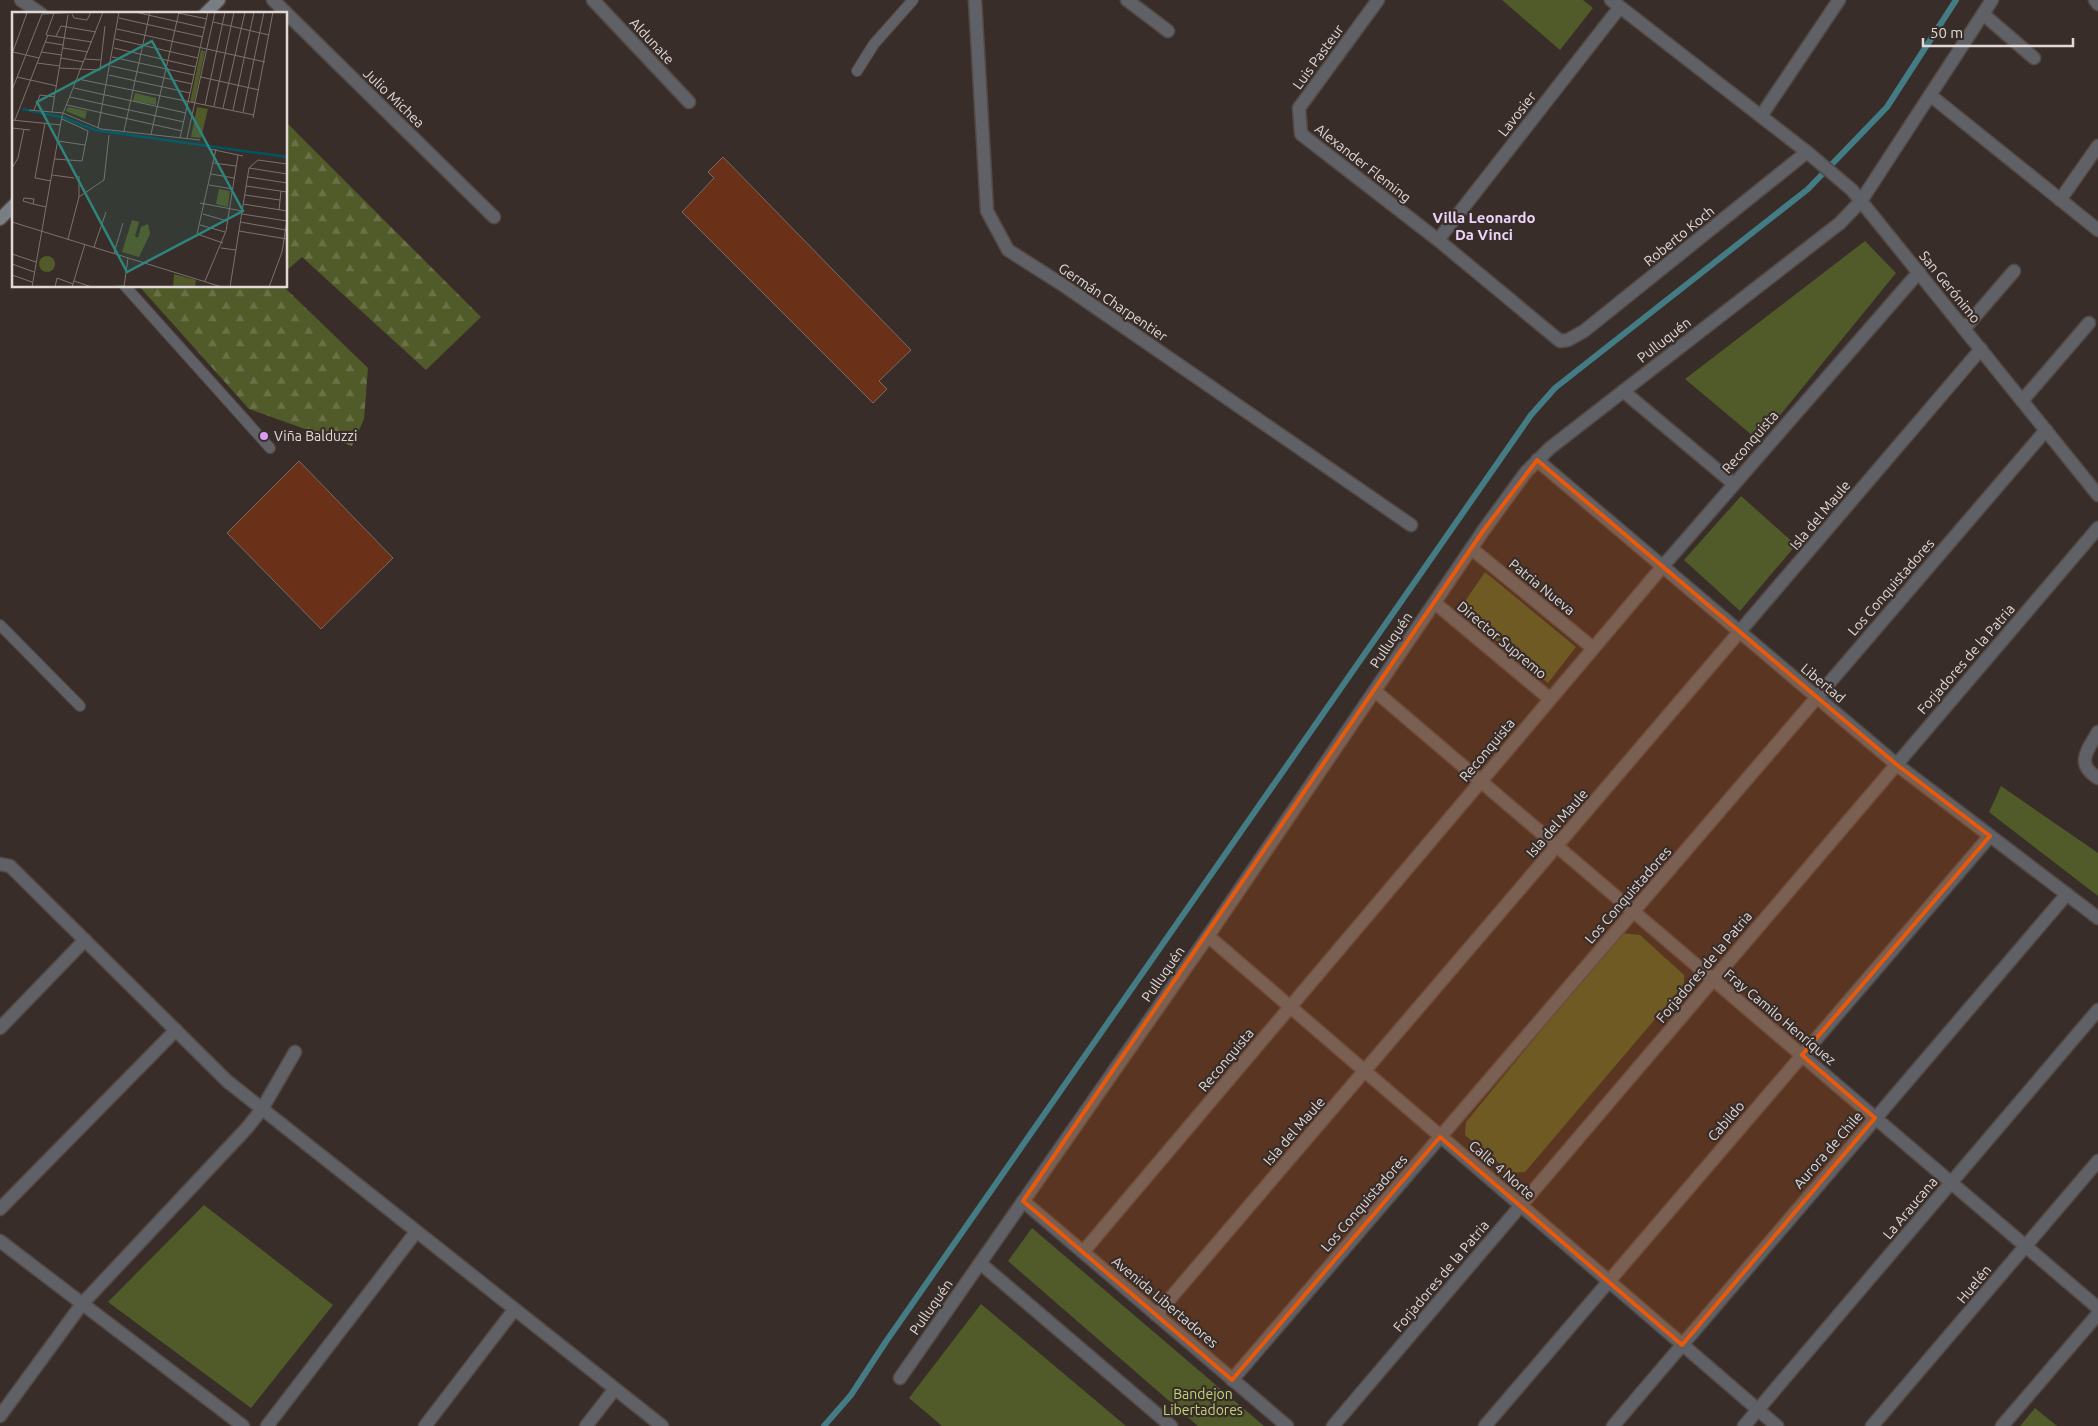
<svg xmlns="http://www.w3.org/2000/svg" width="2098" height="1426" font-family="Ubuntu,sans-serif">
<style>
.green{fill:#515a29}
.forest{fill:url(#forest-firs)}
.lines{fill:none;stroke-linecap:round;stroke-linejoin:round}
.stream{stroke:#447c86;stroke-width:6}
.building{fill:#6b3118;stroke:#776b66}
.service-casing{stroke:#534945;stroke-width:12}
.minor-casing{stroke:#534945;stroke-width:15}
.secondary-casing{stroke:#534945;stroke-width:15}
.service{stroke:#5f6166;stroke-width:10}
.minor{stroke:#5f6166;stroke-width:12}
.secondary{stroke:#797d84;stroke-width:12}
.marked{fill:#e8590c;fill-opacity:0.2;stroke:#e8590c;stroke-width:4;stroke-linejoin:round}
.poi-dot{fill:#d89af8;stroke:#382d29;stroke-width:2}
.labels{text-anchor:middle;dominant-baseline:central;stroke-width:4.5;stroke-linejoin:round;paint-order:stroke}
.street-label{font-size:14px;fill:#e0d9d7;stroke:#382d29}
.poi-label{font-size:14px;fill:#e0d9d7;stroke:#382d29;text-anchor:start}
.park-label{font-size:14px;fill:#c3d577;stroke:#382d29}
.neighbourhood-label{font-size:15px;font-weight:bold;fill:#edd4fb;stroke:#382d29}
.inset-river{fill:none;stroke:#015464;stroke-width:2.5}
.inset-road{fill:none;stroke:#7b726f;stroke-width:1}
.view{fill:#2e857e;fill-opacity:0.15;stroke:#2e857e;stroke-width:2.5}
.inset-edge{fill:none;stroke:#e0d9d7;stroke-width:2.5}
</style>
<defs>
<pattern id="forest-firs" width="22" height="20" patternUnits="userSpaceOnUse" patternTransform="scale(1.25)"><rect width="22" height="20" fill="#515a29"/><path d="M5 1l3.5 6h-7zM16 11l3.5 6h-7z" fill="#6a7147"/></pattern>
</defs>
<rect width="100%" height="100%" fill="#382d29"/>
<!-- green -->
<g class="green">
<path d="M 1502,0 L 1583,0 L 1593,8 L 1560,50 Z"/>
<path d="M 1865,241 L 1896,273 L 1759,441 L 1685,379 Z"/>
<path d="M 1741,496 L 1796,545 L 1740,611 L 1684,560 Z"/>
<path d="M 1485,572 L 1576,647 L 1548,683 L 1459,610 Z"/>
<path d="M 2001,786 L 2098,853 L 2098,896 L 1989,812 Z"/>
<path d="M 1621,933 L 1640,935 L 1684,975 L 1684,985 L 1525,1172 L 1511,1173 L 1465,1135 L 1466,1122 Z"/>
<path d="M 204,1205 L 333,1305 L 251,1408 L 108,1302 Z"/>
<path d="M 1032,1228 L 1264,1426 L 1198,1426 L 1008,1261 Z"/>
<path d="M 981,1304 L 1126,1426 L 942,1426 L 909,1398 Z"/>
<path d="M 2035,1408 L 2057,1426 L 2020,1426 Z"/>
</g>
<!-- forest -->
<g class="forest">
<path d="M 286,122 L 481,317 L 426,370 L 302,257 L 286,271 Z"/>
<path d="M 139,286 L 283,286 L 368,368 L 364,419 L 352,446 L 249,409 Z"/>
</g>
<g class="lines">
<!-- stream -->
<path class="stream" d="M 824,1426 L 851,1395 L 885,1343 L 1531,415 L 1555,388 L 1808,189 L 1887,107 L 1956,0"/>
</g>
<!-- building -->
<g class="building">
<path d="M 723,157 L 911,350 L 879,381 L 887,389 L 873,403 L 682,212 L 714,178 L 708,172 Z"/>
<path d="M 299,461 L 393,558 L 321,629 L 227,533 Z"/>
</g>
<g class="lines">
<defs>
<g id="service">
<path d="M 857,71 L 874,44 L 913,0"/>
<path d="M 125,286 L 270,448"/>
<path d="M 0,625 L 80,706"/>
</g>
<g id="minor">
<path d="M 21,0 L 41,14"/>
<path d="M 273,0 L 494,217"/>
<path d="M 593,0 L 689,102"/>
<path d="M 975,0 L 987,211 L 1008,250 L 1066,287 L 1411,525"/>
<path d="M 1127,0 L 1168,31"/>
<path d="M 1378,0 L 1299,108 L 1301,134 L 1438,240 L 1560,341 L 1568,340 L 1584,331 L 1807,152"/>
<path d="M 1611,0 L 1807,152 L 1852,190 L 2098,495"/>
<path d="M 2095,0 L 2098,4"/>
<path d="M 1983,14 L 2034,58"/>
<path d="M 1930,95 L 2098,230"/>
<path d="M 1761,116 L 1839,0"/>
<path d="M 2060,200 L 2098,146"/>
<path d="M 1438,240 L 1620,7"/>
<path d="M 1964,329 L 2014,271"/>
<path d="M 1623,391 L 1734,484"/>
<path d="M 2022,401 L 2089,323"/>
<path d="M 1537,460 L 1896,764 L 2098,918"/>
<path d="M 1472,549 L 1593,648"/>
<path d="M 1435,603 L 1550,699"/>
<path d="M 1375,691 L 2098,1308"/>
<path d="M 2098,732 C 2087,751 2075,764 2098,778"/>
<path d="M 0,864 L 10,866 L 227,1081 L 662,1426"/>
<path d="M 1208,936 L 1777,1426"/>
<path d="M 0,1028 L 85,940"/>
<path d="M 1023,1201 L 1287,1426"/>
<path d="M 0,1209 L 176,1030"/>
<path d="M 0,1241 L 243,1426"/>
<path d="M 1083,1252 L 1663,566 L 1919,272"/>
<path d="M 980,1263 L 1171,1426"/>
<path d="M 1156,1315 L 1981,349"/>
<path d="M 900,1378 L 1208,936 L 1483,531 L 1526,472 L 1550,448 L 1840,223 L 1861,201 L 1992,0"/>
<path d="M 1232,1380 L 2046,430"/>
<path d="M 0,1416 L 82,1304 L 247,1128 L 262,1109 L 295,1052"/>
<path d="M 267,1426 L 416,1232"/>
<path d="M 425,1426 L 514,1310"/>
<path d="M 586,1426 L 614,1390"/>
<path d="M 1333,1426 L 2098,528"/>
<path d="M 1485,1426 L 1990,836"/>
<path d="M 1613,1426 L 2067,894"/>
<path d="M 1744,1426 L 2098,1010"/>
<path d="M 1872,1426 L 2098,1161"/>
<path d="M 2002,1426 L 2098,1314"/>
</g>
<g id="secondary">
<path d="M 205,14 L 219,0"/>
<path d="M 0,219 L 14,205"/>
</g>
</defs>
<!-- service casing -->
<use href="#service" class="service-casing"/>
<!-- minor casing -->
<use href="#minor" class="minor-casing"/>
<!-- secondary casing -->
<use href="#secondary" class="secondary-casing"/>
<!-- service -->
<use href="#service" class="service"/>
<!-- minor -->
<use href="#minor" class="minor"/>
<!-- secondary -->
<use href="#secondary" class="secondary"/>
</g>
<!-- marked area -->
<path class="marked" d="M 1537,460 L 1896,764 L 1990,836 L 1802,1055 L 1875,1118 L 1682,1345 L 1440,1137 L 1232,1380 L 1023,1201 L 1483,531 Z"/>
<!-- markers -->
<circle class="poi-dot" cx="264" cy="436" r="5"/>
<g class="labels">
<!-- street labels -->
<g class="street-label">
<text transform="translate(652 41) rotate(47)">Aldunate</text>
<text transform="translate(1318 57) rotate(-54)">Luis Pasteur</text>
<text transform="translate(394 98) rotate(44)">Julio Michea</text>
<text transform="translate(1517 114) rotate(-52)">Lavosier</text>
<text transform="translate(1363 163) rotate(38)">Alexander Fleming</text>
<text transform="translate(1679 236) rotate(-39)">Roberto Koch</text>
<text transform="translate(1950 287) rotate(51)">San Gerónimo</text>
<text transform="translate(1113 302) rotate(34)">Germán Charpentier</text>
<text transform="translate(1664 340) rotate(-38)">Pulluquén</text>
<text transform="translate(1750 442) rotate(-49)">Reconquista</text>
<text transform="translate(1820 515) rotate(-50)">Isla del Maule</text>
<text transform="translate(1542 587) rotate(39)">Patria Nueva</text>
<text transform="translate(1891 587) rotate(-49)">Los Conquistadores</text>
<text transform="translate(1391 640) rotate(-56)">Pulluquén</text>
<text transform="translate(1502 640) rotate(40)">Director Supremo</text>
<text transform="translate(1966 659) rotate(-49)">Forjadores de la Patria</text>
<text transform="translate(1823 683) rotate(40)">Libertad</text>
<text transform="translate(1487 750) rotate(-50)">Reconquista</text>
<text transform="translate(1557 823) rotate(-49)">Isla del Maule</text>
<text transform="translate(1628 895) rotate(-49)">Los Conquistadores</text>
<text transform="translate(1704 967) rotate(-50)">Forjadores de la Patria</text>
<text transform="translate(1163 974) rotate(-55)">Pulluquén</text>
<text transform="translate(1780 1017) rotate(40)">Fray Camilo Henríquez</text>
<text transform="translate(1226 1060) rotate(-50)">Reconquista</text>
<text transform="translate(1726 1121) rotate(-49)">Cabildo</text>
<text transform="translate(1294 1131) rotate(-49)">Isla del Maule</text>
<text transform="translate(1828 1150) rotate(-49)">Aurora de Chile</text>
<text transform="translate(1502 1170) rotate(41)">Calle 4 Norte</text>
<text transform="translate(1364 1203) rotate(-49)">Los Conquistadores</text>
<text transform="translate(1910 1208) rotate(-50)">La Araucana</text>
<text transform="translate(1441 1276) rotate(-50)">Forjadores de la Patria</text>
<text transform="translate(1974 1284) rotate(-50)">Huelén</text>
<text transform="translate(1165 1302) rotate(40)">Avenida Libertadores</text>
<text transform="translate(931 1307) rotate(-55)">Pulluquén</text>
</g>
<!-- poi labels -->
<g class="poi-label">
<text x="274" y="436">Viña Balduzzi</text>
</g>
<!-- park labels -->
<g class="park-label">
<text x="1203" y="1394">Bandejon<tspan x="1203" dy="16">Libertadores</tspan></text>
</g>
<!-- neighbourhood labels -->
<g class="neighbourhood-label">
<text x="1484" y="217">Villa Leonardo<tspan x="1484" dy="17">Da Vinci</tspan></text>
</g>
</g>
<!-- overview -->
<g transform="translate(12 12)">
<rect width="275" height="275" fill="#382d29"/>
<path d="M 189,38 L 193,39 L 182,91 L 178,90 ZM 123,81 L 144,86 L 144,93 L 121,89 ZM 56,95 L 75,99 L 73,107 L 54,99 ZM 185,95 L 196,97 L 189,126 L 179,125 ZM 207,177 L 218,179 L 216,195 L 204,192 ZM27 252a8 8 0 1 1 16 0a8 8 0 1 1-16 0ZM 162,262 L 184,268 L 183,275 L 161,275 Z" fill="#515a29"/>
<path d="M 120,208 L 127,210 L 123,224 L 126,226 L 129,215 L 136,212 L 138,222 L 127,245 L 110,240 Z" fill="#515a29"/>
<path class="inset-river" d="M 10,97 L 53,106 L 83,118 L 275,145"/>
<path class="inset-road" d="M 123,0 L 193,16M 42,1 L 34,23 L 80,30M 166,1 L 195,7M 60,2 L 62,6 L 75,8 L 79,0M 107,6 L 191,25M 201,10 L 257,23M 105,17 L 253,50M 44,24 L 49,14 L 84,20M 103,27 L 186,46M 33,30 L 52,33M 51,36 L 76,40M 102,36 L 184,55M 1,40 L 27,46M 29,40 L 50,43M 0,42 L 15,1 L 8,0M 100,45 L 182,63M 49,46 L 72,50M 73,47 L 89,48M 25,51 L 48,54M 99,54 L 180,72M 48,56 L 88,58 L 93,14M 97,63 L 178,81M 5,65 L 45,74M 189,65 L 247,78M 66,67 L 242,103M 62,76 L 174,101M 0,78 L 30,2 L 72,0M 58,85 L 172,110M 55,93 L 170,119M 193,93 L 213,0M 202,94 L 222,0M 211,96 L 233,0M 17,98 L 51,101 L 89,117 L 188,128M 22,98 L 28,83 L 43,85M 221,98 L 242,0M 40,100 L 56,3M 231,100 L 252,0M 241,106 L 261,0M 0,108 L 49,113M 3,108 L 36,23M 33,111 L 23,166 L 39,169M 0,116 L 18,118M 86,116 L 107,0M 112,119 L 138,0M 139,122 L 167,0M 168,126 L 196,0M 175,126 L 203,0M 46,129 L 73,133M 198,137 L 231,144M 204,137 L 185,222 L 211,231M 43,147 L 70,149 L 76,119 L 50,107M 201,151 L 224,154M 0,156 L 6,146 L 12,117M 237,156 L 246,148 L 275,152M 237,156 L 275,162M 199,162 L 222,166M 40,163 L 62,166M 236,165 L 275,171M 197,173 L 221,177M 234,174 L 275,180M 233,183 L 268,188M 67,185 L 92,168 L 97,123M 67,185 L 67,164M 188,191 L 230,199M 21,192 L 22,187 L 12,186 L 11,189 L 21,192 L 34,195M 231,192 L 275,199M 267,198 L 269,179M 191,202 L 215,209M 230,202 L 275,209M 0,210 L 210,275M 228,210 L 274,218M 188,213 L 213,220M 227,219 L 275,227M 56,227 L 67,185M 82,235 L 94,200M 209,236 L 224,238M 102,241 L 111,211M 0,242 L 24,250M 0,252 L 22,260M 0,263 L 20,270M 62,269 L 80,275M 193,269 L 214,219 L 226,143M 20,275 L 50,104 L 91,0M 43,275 L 45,266 L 61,272M 60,275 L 73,232M 91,275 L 112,274M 112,275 L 116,246M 218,275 L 237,156M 257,275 L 270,240 L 275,208"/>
<path class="view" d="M 140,29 L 231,199 L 115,260 L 25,90 Z"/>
<rect width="275" height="275" class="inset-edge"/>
</g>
<!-- scale -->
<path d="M1923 38v8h150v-8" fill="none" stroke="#e0d9d7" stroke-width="2.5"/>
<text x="1930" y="38" font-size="15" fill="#e0d9d7" stroke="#382d29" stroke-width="4" paint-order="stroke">50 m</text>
</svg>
